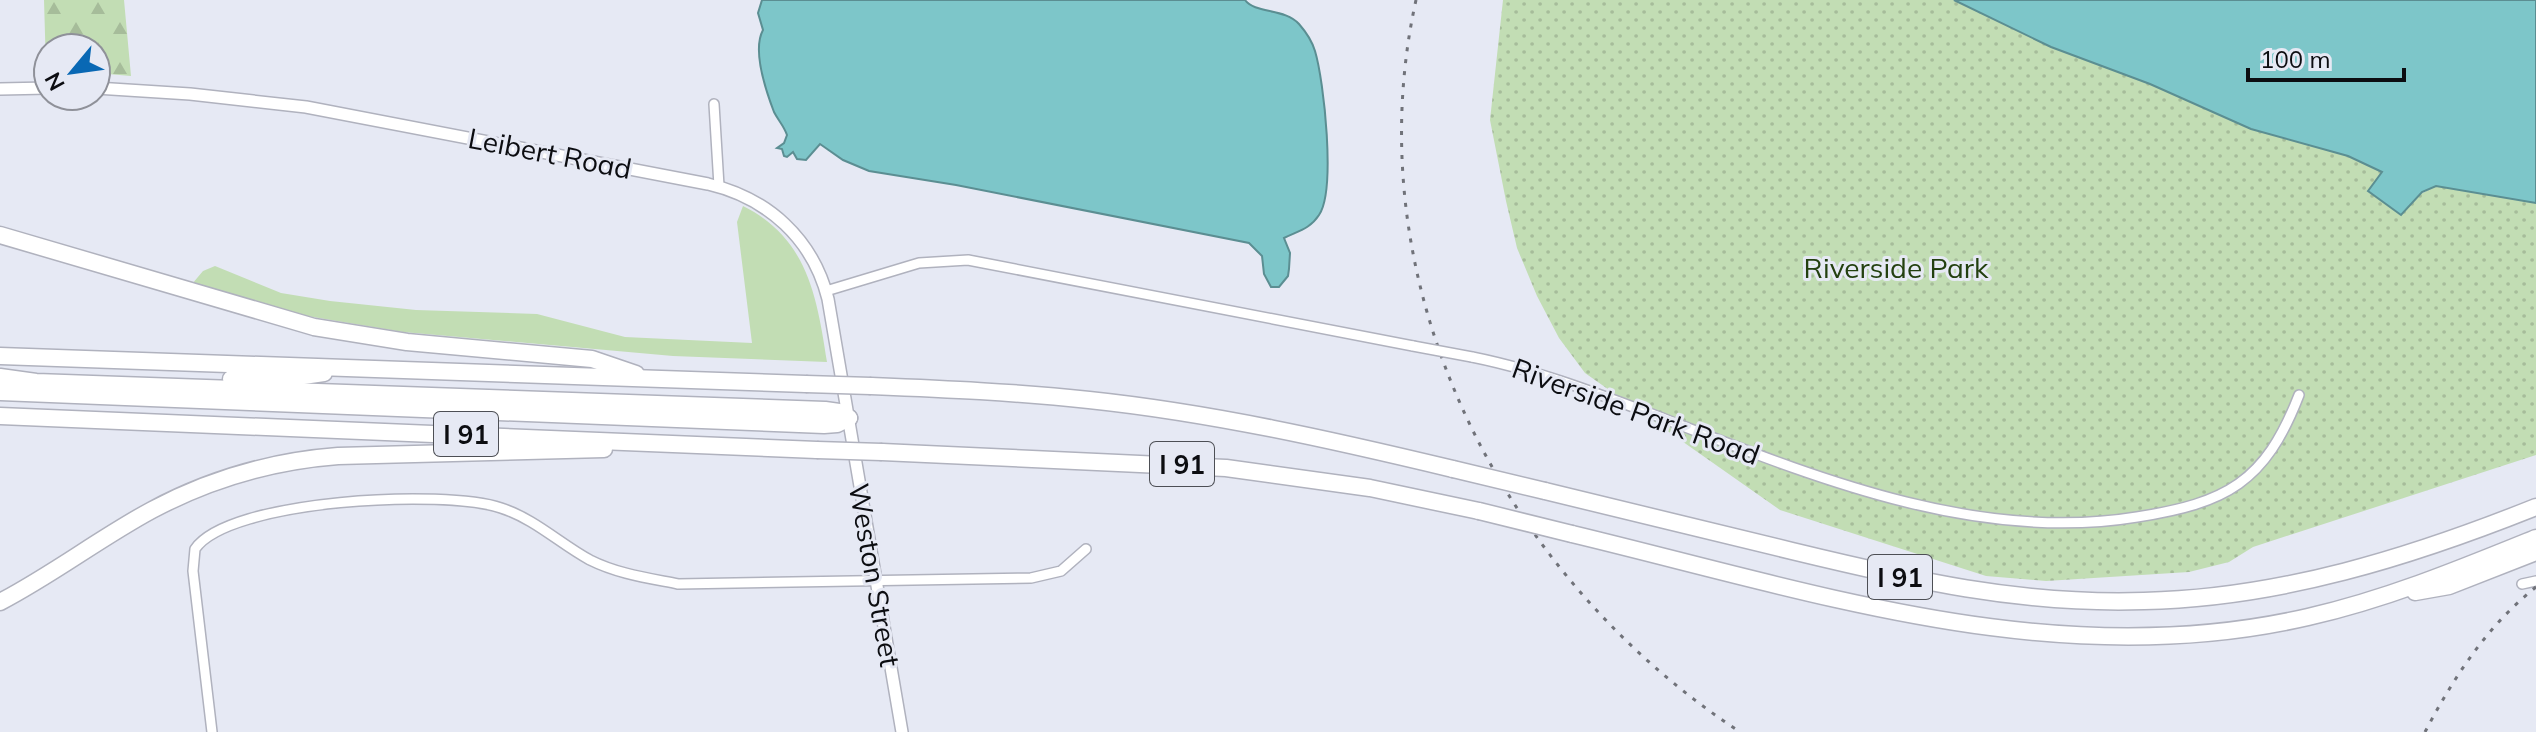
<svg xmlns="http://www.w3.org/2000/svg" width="2536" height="732" font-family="Mulish,sans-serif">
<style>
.grass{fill:#c2ddb4}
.forest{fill:url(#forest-firs)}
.park{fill:url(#park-dots)}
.water{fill:#7dc6c9;stroke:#5b8e92;stroke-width:2}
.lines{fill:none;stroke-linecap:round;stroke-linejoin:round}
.minor-casing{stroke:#b0b2be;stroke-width:12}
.tertiary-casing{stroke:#b0b2be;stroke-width:14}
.motorway-casing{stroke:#b0b2be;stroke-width:19}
.minor{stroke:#fff;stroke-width:9}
.tertiary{stroke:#fff;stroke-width:11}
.motorway{stroke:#fff;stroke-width:16}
.rail{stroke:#707279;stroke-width:3;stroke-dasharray:4 8;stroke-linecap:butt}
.minor-bridge-casing{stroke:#b0b2be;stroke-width:12;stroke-linecap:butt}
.motorway-bridge-casing{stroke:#b0b2be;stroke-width:19;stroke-linecap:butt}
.minor-bridge{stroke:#fff;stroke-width:9}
.motorway-bridge{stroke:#fff;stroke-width:16}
.labels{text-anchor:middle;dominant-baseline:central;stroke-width:6;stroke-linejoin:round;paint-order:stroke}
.shield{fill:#e6e9f4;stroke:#4d4f55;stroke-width:2}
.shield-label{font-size:26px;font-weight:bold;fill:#0c0d11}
.street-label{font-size:28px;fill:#0c0d11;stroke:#e6e9f4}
.park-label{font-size:28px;fill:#23400f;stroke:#e6e9f4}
</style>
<defs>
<pattern id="forest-firs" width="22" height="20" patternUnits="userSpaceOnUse" patternTransform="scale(2)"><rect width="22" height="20" fill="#c2ddb4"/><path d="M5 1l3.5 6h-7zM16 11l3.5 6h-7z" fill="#a6bc9a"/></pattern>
<pattern id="park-dots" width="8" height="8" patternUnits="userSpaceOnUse" patternTransform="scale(2)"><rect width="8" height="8" fill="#c2ddb4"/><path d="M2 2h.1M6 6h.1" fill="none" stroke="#a6bc9a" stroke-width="1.8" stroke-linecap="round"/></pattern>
</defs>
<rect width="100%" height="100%" fill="#e6e9f4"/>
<!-- grass -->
<path class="grass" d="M 743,206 C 808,238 817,298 827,362 L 673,356 L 403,332 L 301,315 L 192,284 L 203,271 L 215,266 L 281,293 L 330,301 L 416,310 L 537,314 L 625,337 L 752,343 L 737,222 Z"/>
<!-- forest -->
<path class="forest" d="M 44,0 L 124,0 L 131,76 L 96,73 L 96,48 L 48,48 L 48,69 L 46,69 Z"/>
<!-- park -->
<path class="park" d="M 1503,0 L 1954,0 L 2051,47 L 2150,84 L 2251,129 L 2348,156 L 2383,172 L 2369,191 L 2417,196 L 2436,186 L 2536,203 L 2536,455 L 2253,547 L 2229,562 L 2189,572 L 2046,581 L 1986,576 L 1780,510 L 1585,373 L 1559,338 L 1537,296 L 1517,248 L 1506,201 L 1490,120 Z"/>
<!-- water -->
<g class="water">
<path d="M 762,0 L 1245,0 C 1255,14 1285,8 1299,24 C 1306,32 1312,41 1315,51 C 1324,81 1336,190 1319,215 C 1310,229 1298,231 1284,238 L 1290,253 L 1289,269 L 1288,276 L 1279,287 L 1271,287 L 1264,274 L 1262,256 L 1249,243 L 956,185 L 869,171 L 843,160 L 820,144 L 806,160 L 797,159 L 793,152 L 787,157 L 784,156 L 782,149 L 777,148 L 784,143 L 787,135 C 784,126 778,120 774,112 C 766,91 752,50 763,30 L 758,13 Z"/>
<path d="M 1954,0 L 2536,0 L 2536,203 L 2436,186 L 2422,192 L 2401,215 L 2368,191 L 2382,172 L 2348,156 L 2251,129 L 2150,84 L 2051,47 Z"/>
</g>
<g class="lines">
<defs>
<g id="minor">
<path d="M 714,104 L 719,186"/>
<path d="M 826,291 L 919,263 L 968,260 L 1413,346"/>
<path d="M 1472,357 C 1537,370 1596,393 1657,416 C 1807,474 1973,544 2137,517 C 2226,503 2265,483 2299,395"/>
<path d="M 2522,584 L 2536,581"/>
<path d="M 212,732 L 193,571 L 195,549 C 229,499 446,489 501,508 C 535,519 559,543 590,560 C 618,574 648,578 678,584 L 1031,578 L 1061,571 L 1086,549"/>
</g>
<g id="tertiary">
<path d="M 96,88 L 190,94 L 306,107 L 708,184 C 768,198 813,239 828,299 L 902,732"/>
<path d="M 0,89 L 48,88"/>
</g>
<g id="motorway">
<path d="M 0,235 L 314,327 L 407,342 L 592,359 L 636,374"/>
<path d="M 0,356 L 806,384"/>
<path d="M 0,377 L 36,382 L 825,410 L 839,412 L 849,418"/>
<path d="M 231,379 L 282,379 L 324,373"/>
<path d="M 871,386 C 944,389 1016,392 1089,400 C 1212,413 1332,440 1453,469"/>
<path d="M 0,392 L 824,425 L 837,424 L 849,418"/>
<path d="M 0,416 L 817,450"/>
<path d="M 882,452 L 1226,468 L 1370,488 L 1479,511"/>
<path d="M 1545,491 C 1627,511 1710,531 1792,551 C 1912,580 2019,605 2144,601 C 2280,598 2411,557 2536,507"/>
<path d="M 1572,534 C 1814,592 2057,675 2308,617 C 2387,599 2462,568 2536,538"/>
<path d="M 2415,592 L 2449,586 L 2536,552"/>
<path d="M 0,602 C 52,575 100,538 152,510 C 210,479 272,461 338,456 L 604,449"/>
</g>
</defs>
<!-- minor casing -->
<use href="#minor" class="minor-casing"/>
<!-- tertiary casing -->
<use href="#tertiary" class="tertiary-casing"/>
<!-- motorway casing -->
<use href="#motorway" class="motorway-casing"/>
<!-- minor -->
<use href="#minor" class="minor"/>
<!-- tertiary -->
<use href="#tertiary" class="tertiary"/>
<!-- motorway -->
<use href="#motorway" class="motorway"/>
<!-- rail -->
<g class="rail">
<path d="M 1416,0 C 1353,285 1502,576 1740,732"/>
<path d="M 2425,732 C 2454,677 2487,626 2536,587"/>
</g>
<defs>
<path id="minor-bridge" d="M 1413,346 L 1472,357"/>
<g id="motorway-bridge">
<path d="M 806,384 L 871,386"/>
<path d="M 817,450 L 882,452"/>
<path d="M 1453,469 L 1545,491"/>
<path d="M 1479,511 L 1572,534"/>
</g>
</defs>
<!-- minor-bridge casing -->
<use href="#minor-bridge" class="minor-bridge-casing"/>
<!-- motorway-bridge casing -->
<use href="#motorway-bridge" class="motorway-bridge-casing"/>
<!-- minor-bridge -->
<use href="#minor-bridge" class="minor-bridge"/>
<!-- motorway-bridge -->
<use href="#motorway-bridge" class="motorway-bridge"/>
</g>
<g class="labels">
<!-- shield labels -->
<g class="shield">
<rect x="434" y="412" width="64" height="44" rx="6"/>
<rect x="1150" y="442" width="64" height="44" rx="6"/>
<rect x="1868" y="555" width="64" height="44" rx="6"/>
</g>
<g class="shield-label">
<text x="466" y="434">I 91</text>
<text x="1182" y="464">I 91</text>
<text x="1900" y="577">I 91</text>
</g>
<!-- street labels -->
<g class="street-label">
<text transform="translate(550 153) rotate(11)">Leibert Road</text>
<text transform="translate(1636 411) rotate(20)">Riverside Park Road</text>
<text transform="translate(875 575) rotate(80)">Weston Street</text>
</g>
<!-- park labels -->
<g class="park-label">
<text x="1896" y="267">Riverside Park</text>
</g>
</g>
<!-- north arrow -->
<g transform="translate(72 72) rotate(241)"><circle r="38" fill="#e6e9f4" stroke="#8f9199" stroke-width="2"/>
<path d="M0-6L14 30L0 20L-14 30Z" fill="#0968b4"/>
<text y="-12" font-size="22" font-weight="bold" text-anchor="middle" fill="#0c0d11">N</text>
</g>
<!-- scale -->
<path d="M2248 68v12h156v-12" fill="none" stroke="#0c0d11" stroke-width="4"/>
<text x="2260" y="68" font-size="24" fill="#0c0d11" stroke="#e6e9f4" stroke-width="6" paint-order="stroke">100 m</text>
</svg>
